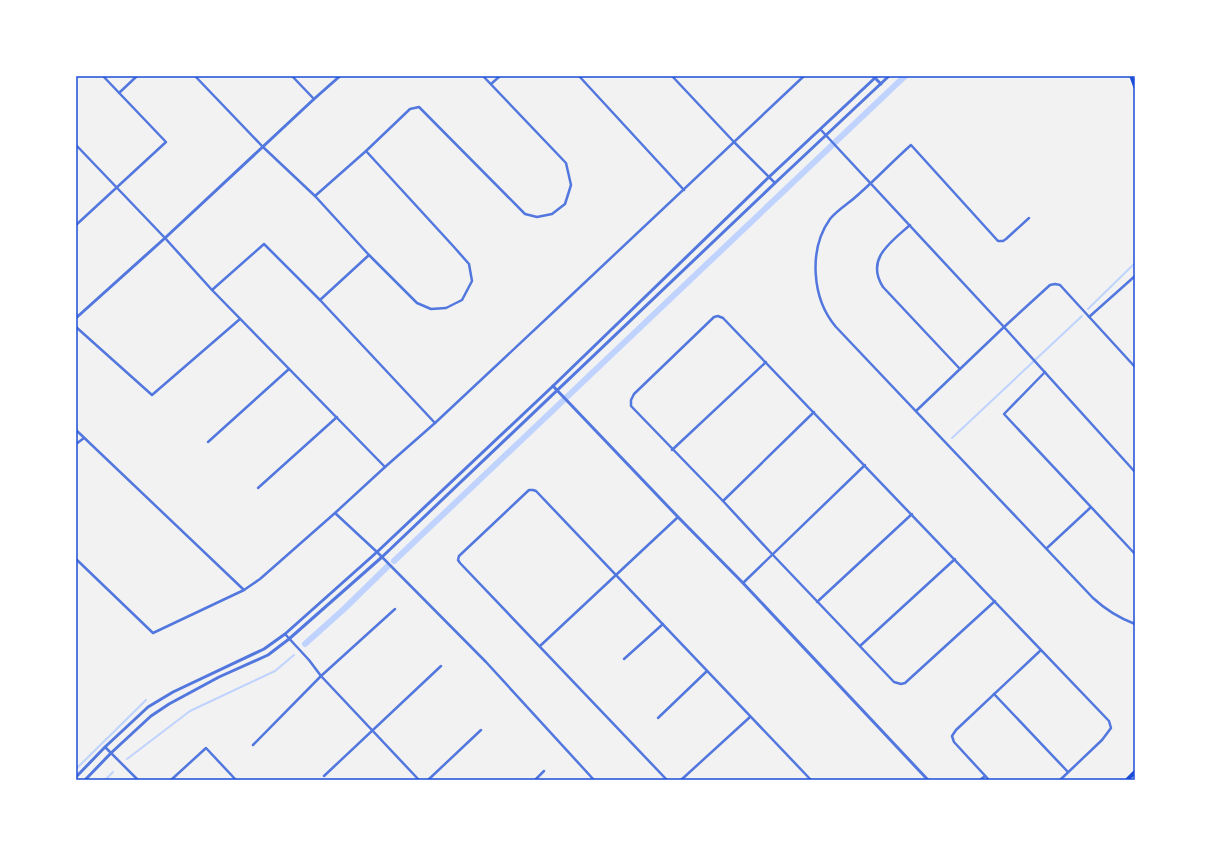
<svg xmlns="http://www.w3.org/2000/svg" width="1211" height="856" font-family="Rubik,sans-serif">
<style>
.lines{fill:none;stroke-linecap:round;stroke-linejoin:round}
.stream{stroke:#bfd3fe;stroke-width:2}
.canal{stroke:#bfd3fe;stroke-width:6}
.minor{stroke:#5277de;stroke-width:2.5}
.tertiary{stroke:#5277de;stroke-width:3}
.secondary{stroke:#1d4ed8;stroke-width:3.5}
.primary{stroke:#1d4ed8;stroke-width:4}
.neatline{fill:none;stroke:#1d4ed8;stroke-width:1.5}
</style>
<rect width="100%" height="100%" fill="#f2f2f2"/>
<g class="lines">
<!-- stream -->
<g class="stream">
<path d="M 1088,309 L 1135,263"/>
<path d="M 952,438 L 1082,316"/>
<path d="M 127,759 L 190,711 L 275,671 L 294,655"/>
<path d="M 76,769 L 146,700"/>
<path d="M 105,780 L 113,772"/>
</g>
<!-- canal -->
<g class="canal">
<path d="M 394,561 L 905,76"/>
<path d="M 305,644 L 344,609 L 388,566"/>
</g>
<!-- minor -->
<g class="minor">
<path d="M 195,76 L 263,147 L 315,196 L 369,255 L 417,303 L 431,309 L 446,308 L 462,300 L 472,281 L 469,264 L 454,247 L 366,151"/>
<path d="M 292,76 L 314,99"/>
<path d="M 579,76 L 684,190"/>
<path d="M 672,76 L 734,142 L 775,183"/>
<path d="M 491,84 L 500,76"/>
<path d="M 119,93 L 137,76"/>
<path d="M 821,130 L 1004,327 L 1135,472"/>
<path d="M 76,145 L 165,238 L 212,290 L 385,467"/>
<path d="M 315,196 L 366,151 L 410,109 L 419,107 L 525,214 L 537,217 L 552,214 L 565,204 L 571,185 L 566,163 L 483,76"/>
<path d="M 1029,218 L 1006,239 L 1003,241 L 998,241 L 911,145 C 893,161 877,178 860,193 C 851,202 837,210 830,219 C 808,250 812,299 836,327 L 1093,598 C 1106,610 1119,618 1135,624"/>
<path d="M 76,225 L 166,142 L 103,76"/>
<path d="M 910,225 C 891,242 865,259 883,287 L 960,369"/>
<path d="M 212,290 L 264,244 L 320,300 L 435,423"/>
<path d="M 320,300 L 369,255"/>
<path d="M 1089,317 L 1135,276"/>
<path d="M 76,327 L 152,395 L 240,319"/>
<path d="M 1045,372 L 1004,414 L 1135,554"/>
<path d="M 916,411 L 1004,327 L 1050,285 L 1055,284 L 1060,285 L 1135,367"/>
<path d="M 76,430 L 244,590"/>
<path d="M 208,442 L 289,369"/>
<path d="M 76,444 L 84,438"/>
<path d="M 672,450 L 766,362"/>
<path d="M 258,488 L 337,417"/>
<path d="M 723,501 L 814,412"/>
<path d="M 335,513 L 377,552 L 486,662 L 594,780"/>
<path d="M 1047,548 L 1090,508"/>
<path d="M 76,559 L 153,633 L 244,590 L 260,579 L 335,513 L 385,467 L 435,423 L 562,304 L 804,76"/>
<path d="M 743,583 L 865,465"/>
<path d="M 995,601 L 905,683 L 901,684 L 894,682 L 772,554 L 723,501 L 631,406 L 631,400 L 634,394 L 714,317 L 718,316 L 723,318 L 1109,721 L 1111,728 L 1102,740 L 1060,780"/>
<path d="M 817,602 L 912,514"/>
<path d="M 285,634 L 309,660 L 321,676 L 419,780"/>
<path d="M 540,646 L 678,517"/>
<path d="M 860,646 L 955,559"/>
<path d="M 624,659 L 663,624"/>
<path d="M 994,694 L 1068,772"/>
<path d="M 658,718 L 707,671"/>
<path d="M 253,745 L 321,676 L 395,609"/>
<path d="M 105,747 L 138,780"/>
<path d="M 324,776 L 441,666"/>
<path d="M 171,780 L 206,748 L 236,780"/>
<path d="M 428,780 L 481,730"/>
<path d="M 535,780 L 544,771"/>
<path d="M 667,780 L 460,563 L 458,560 L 459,556 L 529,490 L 533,490 L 536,491 L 811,780"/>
<path d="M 681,780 L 750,717"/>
<path d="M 980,780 L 985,776"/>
<path d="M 989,780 L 954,742 L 952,736 L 956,730 L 1041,650"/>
</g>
<!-- tertiary -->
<g class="tertiary">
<path d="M 873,76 L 881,84"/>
<path d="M 76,318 L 165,238 L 314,99 L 340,76"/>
<path d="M 553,386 L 678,517 L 743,583 L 928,780"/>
<path d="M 76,777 L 105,747 L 148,707 L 173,692 L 264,649 L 285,634 L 377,552 L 553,386 L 769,177 L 877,76"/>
<path d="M 85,780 L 111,753 L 151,716 L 169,704 L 219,677 L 268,655 L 289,639 L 382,557 L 775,183 L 889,76"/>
</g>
<!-- secondary -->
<path class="secondary" d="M 1131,76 L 1135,87"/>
<!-- primary -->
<path class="primary" d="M 1127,780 L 1135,772"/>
</g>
<!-- border -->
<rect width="1211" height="856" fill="none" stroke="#ffffff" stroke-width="154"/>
<rect x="77" y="77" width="1057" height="702" class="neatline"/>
</svg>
